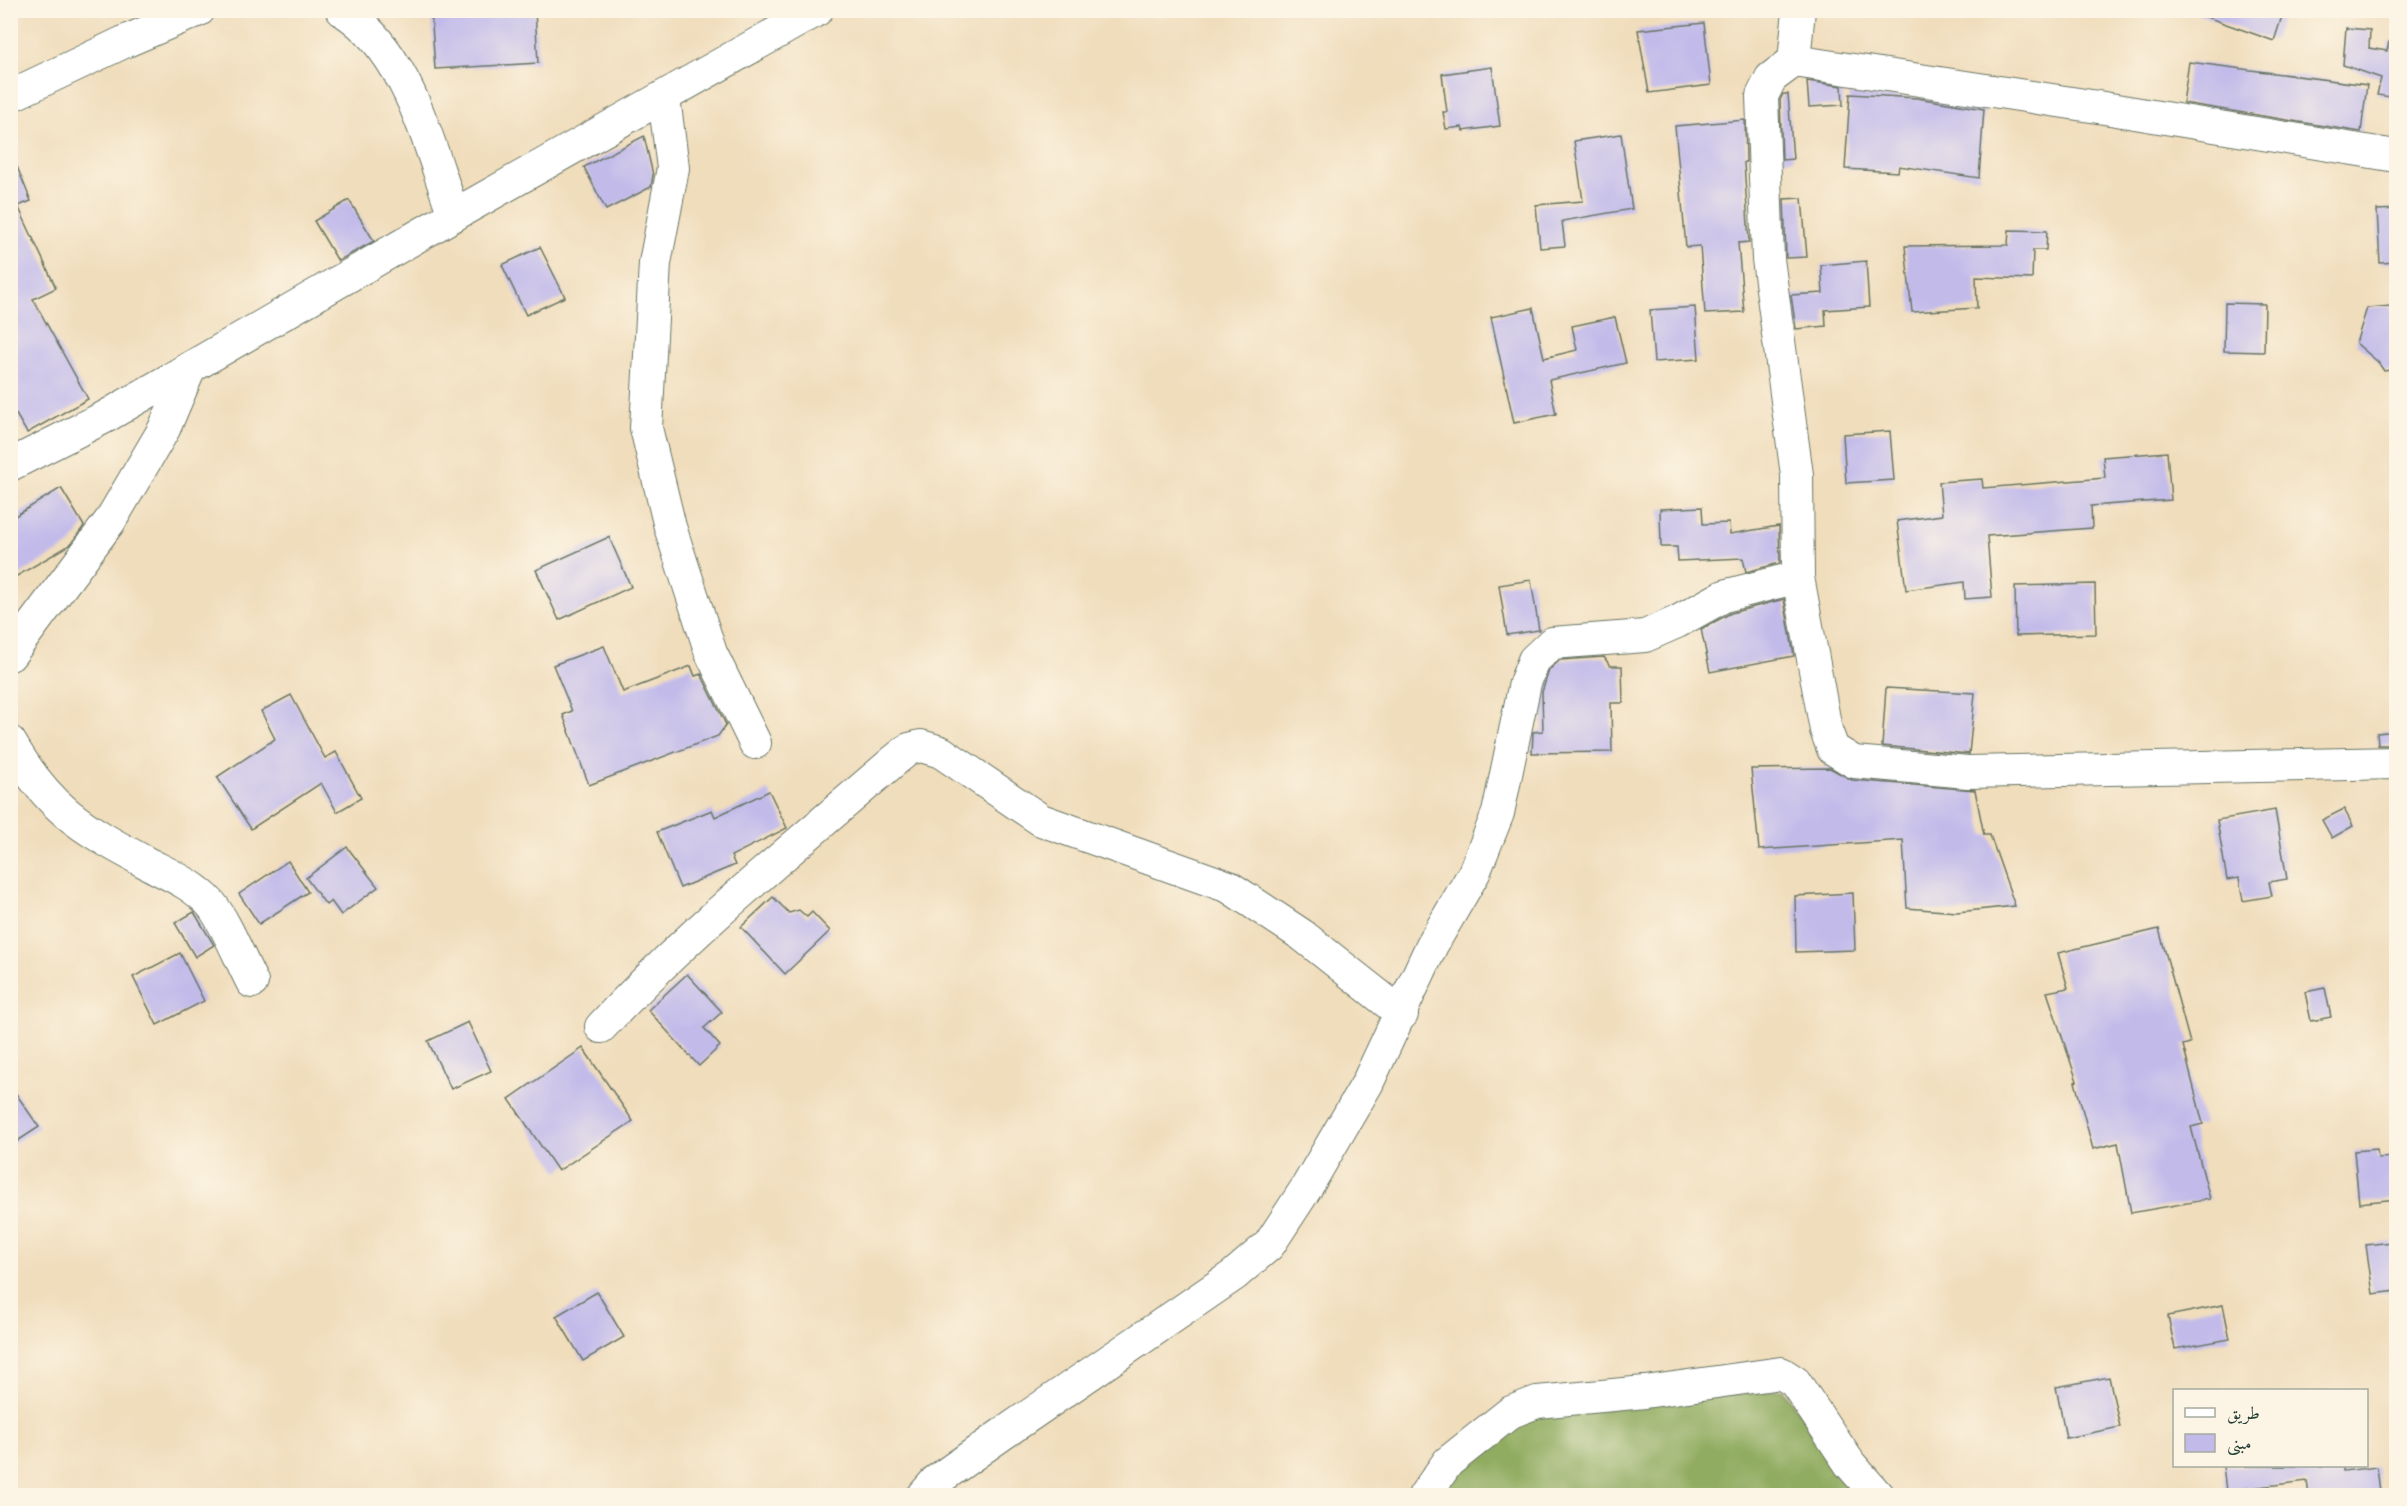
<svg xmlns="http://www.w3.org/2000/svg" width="2407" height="1506" font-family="'Sorts Mill Goudy',Amiri,serif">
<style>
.forest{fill:#90ac60;stroke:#58744a;stroke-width:1.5}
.building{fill:#c2bbea}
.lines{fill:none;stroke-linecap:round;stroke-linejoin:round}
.minor-casing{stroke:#687564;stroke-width:34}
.minor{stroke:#fff;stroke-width:32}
</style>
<rect width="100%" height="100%" fill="#fcf5e5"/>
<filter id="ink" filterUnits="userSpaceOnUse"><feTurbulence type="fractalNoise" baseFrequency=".0167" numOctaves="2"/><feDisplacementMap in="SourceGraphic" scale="12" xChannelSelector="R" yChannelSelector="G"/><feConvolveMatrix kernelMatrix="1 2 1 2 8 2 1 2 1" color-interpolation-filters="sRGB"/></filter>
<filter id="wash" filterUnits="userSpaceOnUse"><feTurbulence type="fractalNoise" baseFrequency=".008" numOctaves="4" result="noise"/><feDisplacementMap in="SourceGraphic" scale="24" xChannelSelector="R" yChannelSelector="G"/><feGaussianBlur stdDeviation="1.35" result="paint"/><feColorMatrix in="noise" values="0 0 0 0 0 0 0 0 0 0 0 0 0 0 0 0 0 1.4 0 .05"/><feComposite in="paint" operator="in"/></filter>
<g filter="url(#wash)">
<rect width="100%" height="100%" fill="#f0ddbc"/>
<!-- forest -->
<path class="forest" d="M 1783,1389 L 1856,1495 L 1439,1496 L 1461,1467 L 1523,1418 Z"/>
<g id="blocks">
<!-- building -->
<g class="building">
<path d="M 431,10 L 535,10 L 538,63 L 435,69 Z"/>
<path d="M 2195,10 L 2284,10 L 2274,41 L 2195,13 Z"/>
<path d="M 1704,23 L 1711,85 L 1649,93 L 1638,30 Z"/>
<path d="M 2346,28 L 2370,30 L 2369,48 L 2387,51 L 2389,42 L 2397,43 L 2397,98 L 2377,95 L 2381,78 L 2343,65 Z"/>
<path d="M 2189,62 L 2367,85 L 2361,132 L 2183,103 Z"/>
<path d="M 1492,67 L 1500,126 L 1463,131 L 1462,127 L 1446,129 L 1443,112 L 1447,112 L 1442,74 Z"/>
<path d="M 1807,81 L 1842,86 L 1843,105 L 1809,107 Z"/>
<path d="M 1783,94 L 1788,94 L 1793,159 L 1782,160 L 1780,100 Z"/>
<path d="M 1850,94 L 1917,98 L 1984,109 L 1979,178 L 1899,166 L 1898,172 L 1845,169 Z"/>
<path d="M 1745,120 L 1746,162 L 1744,162 L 1749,242 L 1738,243 L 1744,312 L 1705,314 L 1700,246 L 1686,247 L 1675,126 Z"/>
<path d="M 1621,134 L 1632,209 L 1562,221 L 1565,246 L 1540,248 L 1536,205 L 1583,201 L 1574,141 Z"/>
<path d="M 644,136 L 653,175 L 651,187 L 606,210 L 584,167 Z"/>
<path d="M 11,152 L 31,201 L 18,206 L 56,288 L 33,299 L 88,399 L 27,433 L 10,404 Z"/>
<path d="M 1802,198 L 1807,257 L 1786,258 L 1784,199 Z"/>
<path d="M 349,200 L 374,241 L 338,261 L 314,221 Z"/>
<path d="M 2397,209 L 2397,262 L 2380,263 L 2377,210 Z"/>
<path d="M 2009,230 L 2047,231 L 2046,250 L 2033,250 L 2032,279 L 1976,277 L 1977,308 L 1912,312 L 1905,246 L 2008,245 Z"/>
<path d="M 540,247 L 565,297 L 526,315 L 502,265 Z"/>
<path d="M 1866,261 L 1869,307 L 1825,310 L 1826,326 L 1796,329 L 1791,295 L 1823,293 L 1821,265 Z"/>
<path d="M 2225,303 L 2265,304 L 2264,352 L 2224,351 Z"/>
<path d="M 2391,306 L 2392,315 L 2397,315 L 2397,369 L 2384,371 L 2378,362 L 2356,343 L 2367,308 Z"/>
<path d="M 1695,307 L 1699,359 L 1654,362 L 1650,310 Z"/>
<path d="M 1533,308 L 1544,358 L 1577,350 L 1572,326 L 1615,317 L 1626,363 L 1549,380 L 1556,414 L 1514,423 L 1491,317 Z"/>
<path d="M 1890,431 L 1894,480 L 1846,483 L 1843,434 Z"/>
<path d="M 2167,452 L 2171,500 L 2091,506 L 2092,528 L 1987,536 L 1992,597 L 1965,599 L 1964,582 L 1906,590 L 1897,521 L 1942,515 L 1939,482 L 1982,479 L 1983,488 L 2105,478 L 2103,457 Z"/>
<path d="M 61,488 L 84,526 L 70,545 L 10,580 L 10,519 Z"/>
<path d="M 1702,507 L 1703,524 L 1729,523 L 1730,534 L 1779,526 L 1780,563 L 1746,572 L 1743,558 L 1678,561 L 1677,547 L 1661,547 L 1660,509 Z"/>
<path d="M 609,537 L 631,587 L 559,620 L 536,570 Z"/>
<path d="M 1531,580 L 1539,630 L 1507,635 L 1499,585 Z"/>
<path d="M 2095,584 L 2096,634 L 2016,636 L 2015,586 Z"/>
<path d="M 1784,599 L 1794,656 L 1710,672 L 1701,629 L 1731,613 Z"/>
<path d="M 604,646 L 623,692 L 691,666 L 695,676 L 701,674 L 726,725 L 718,736 L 589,785 L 563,715 L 572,711 L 553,665 Z"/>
<path d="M 1604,657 L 1610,666 L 1622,666 L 1623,703 L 1611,703 L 1612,752 L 1532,753 L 1533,732 L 1543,731 L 1542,692 L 1549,670 L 1560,660 Z"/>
<path d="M 1886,688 L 1975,693 L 1969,754 L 1882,746 Z"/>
<path d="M 291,695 L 325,758 L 336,752 L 361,798 L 337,812 L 321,783 L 251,829 L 217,777 L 275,739 L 261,711 Z"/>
<path d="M 2397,731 L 2397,745 L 2378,745 L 2377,733 Z"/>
<path d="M 1830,768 L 1852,780 L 1975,790 L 1984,835 L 1990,835 L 2015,906 L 1957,912 L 1907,908 L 1903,840 L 1759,850 L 1751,769 Z"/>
<path d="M 769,791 L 787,828 L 731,856 L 735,865 L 680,888 L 657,832 L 712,810 L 715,817 Z"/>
<path d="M 2344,809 L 2353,826 L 2332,838 L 2322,820 Z"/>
<path d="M 2275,810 L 2287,879 L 2269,882 L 2272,896 L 2243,901 L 2239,878 L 2227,880 L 2217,820 Z"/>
<path d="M 347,847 L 378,887 L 341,915 L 331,901 L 326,905 L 306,878 Z"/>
<path d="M 288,861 L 308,892 L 259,924 L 239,894 Z"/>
<path d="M 1853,893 L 1855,950 L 1796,952 L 1795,896 Z"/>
<path d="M 773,897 L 789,913 L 799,910 L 807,917 L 812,912 L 830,931 L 785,974 L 741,927 Z"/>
<path d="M 194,912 L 214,945 L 195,957 L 175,923 Z"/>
<path d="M 2159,929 L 2190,1043 L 2183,1045 L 2203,1124 L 2191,1127 L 2210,1199 L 2131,1213 L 2118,1143 L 2093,1149 L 2075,1082 L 2077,1081 L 2047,992 L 2068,988 L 2058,953 Z"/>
<path d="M 180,953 L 204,1001 L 157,1025 L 133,977 Z"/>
<path d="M 687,974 L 722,1012 L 704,1028 L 720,1046 L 699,1066 L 648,1010 Z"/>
<path d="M 2325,988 L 2331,1017 L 2311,1021 L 2305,992 Z"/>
<path d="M 468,1022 L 491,1071 L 451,1089 L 428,1041 Z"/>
<path d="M 583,1048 L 633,1121 L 558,1171 L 509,1099 Z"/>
<path d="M 10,1085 L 39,1127 L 10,1146 Z"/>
<path d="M 2377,1149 L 2378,1158 L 2397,1157 L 2397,1199 L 2359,1203 L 2354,1151 Z"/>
<path d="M 2392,1242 L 2394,1254 L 2397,1254 L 2397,1291 L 2373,1294 L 2366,1245 Z"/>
<path d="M 597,1292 L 624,1337 L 583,1361 L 556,1316 Z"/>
<path d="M 2223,1305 L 2230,1339 L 2175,1349 L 2168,1316 Z"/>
<path d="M 2109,1377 L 2120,1427 L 2066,1438 L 2056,1387 Z"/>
<path d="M 2223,1466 L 2343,1466 L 2343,1471 L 2377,1467 L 2380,1492 L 2352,1496 L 2309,1496 L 2307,1481 L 2226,1491 Z"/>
</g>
</g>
</g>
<g filter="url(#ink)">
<use href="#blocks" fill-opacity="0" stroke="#687564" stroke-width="1.5"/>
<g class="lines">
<defs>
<g id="minor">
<path d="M 342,10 C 409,52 428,145 454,215"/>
<path d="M 1799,10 L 1794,61 L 1771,78 L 1762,96 L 1768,259 L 1797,475 L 1798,577 L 1826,730 L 1833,749 L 1854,762 L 1968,772 L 2396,763"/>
<path d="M 1794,61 L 2098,107 L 2396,156"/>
<path d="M 10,96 L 124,42 L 199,10"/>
<path d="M 664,98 L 673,168 L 655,263 L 646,428 L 670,527 L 711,653 L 755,743"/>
<path d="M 10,465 L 105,417 L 454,215 L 817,10"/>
<path d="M 10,655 L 110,521 L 164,429 L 190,368"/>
<path d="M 10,742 C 48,808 80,827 145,862 C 168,874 193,884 211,904 C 225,921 241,961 252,982"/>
<path d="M 601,1027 C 691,930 796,846 895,760 L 909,749 L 921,746 L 941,752 L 1041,820 L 1229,887 L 1302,935 L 1402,1014"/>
<path d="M 923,1496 L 936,1481 L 1001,1435 L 1234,1275 L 1269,1245 L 1305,1190 L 1367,1084 L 1432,945 L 1474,873 L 1498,813 L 1525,683 L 1534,660 L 1552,643 L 1645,636 L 1677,622 L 1724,596 L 1798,577"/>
<path d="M 1424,1496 L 1448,1462 L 1511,1412 L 1537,1402 L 1645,1392 L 1781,1373 L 1795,1382 L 1850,1464 L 1878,1496"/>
</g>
</defs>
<!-- minor casing -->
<use href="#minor" class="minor-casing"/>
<!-- minor -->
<use href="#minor" class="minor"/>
</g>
</g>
<!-- margin -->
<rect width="2407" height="1506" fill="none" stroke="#fcf5e5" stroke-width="36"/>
<!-- legend -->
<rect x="2173" y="1389" width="195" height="78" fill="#fcf5e5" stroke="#a4ab9e" stroke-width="1.5"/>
<rect x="2185" y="1408" width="30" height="9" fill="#ffffff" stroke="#a4ab9e" stroke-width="1.5"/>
<text x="2227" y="1419" font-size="18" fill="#1f3d34">طريق</text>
<rect x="2185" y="1434" width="30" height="18" fill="#c2bbea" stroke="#a4ab9e" stroke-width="1.5"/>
<text x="2227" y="1449" font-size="18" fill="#1f3d34">مبنى</text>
</svg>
